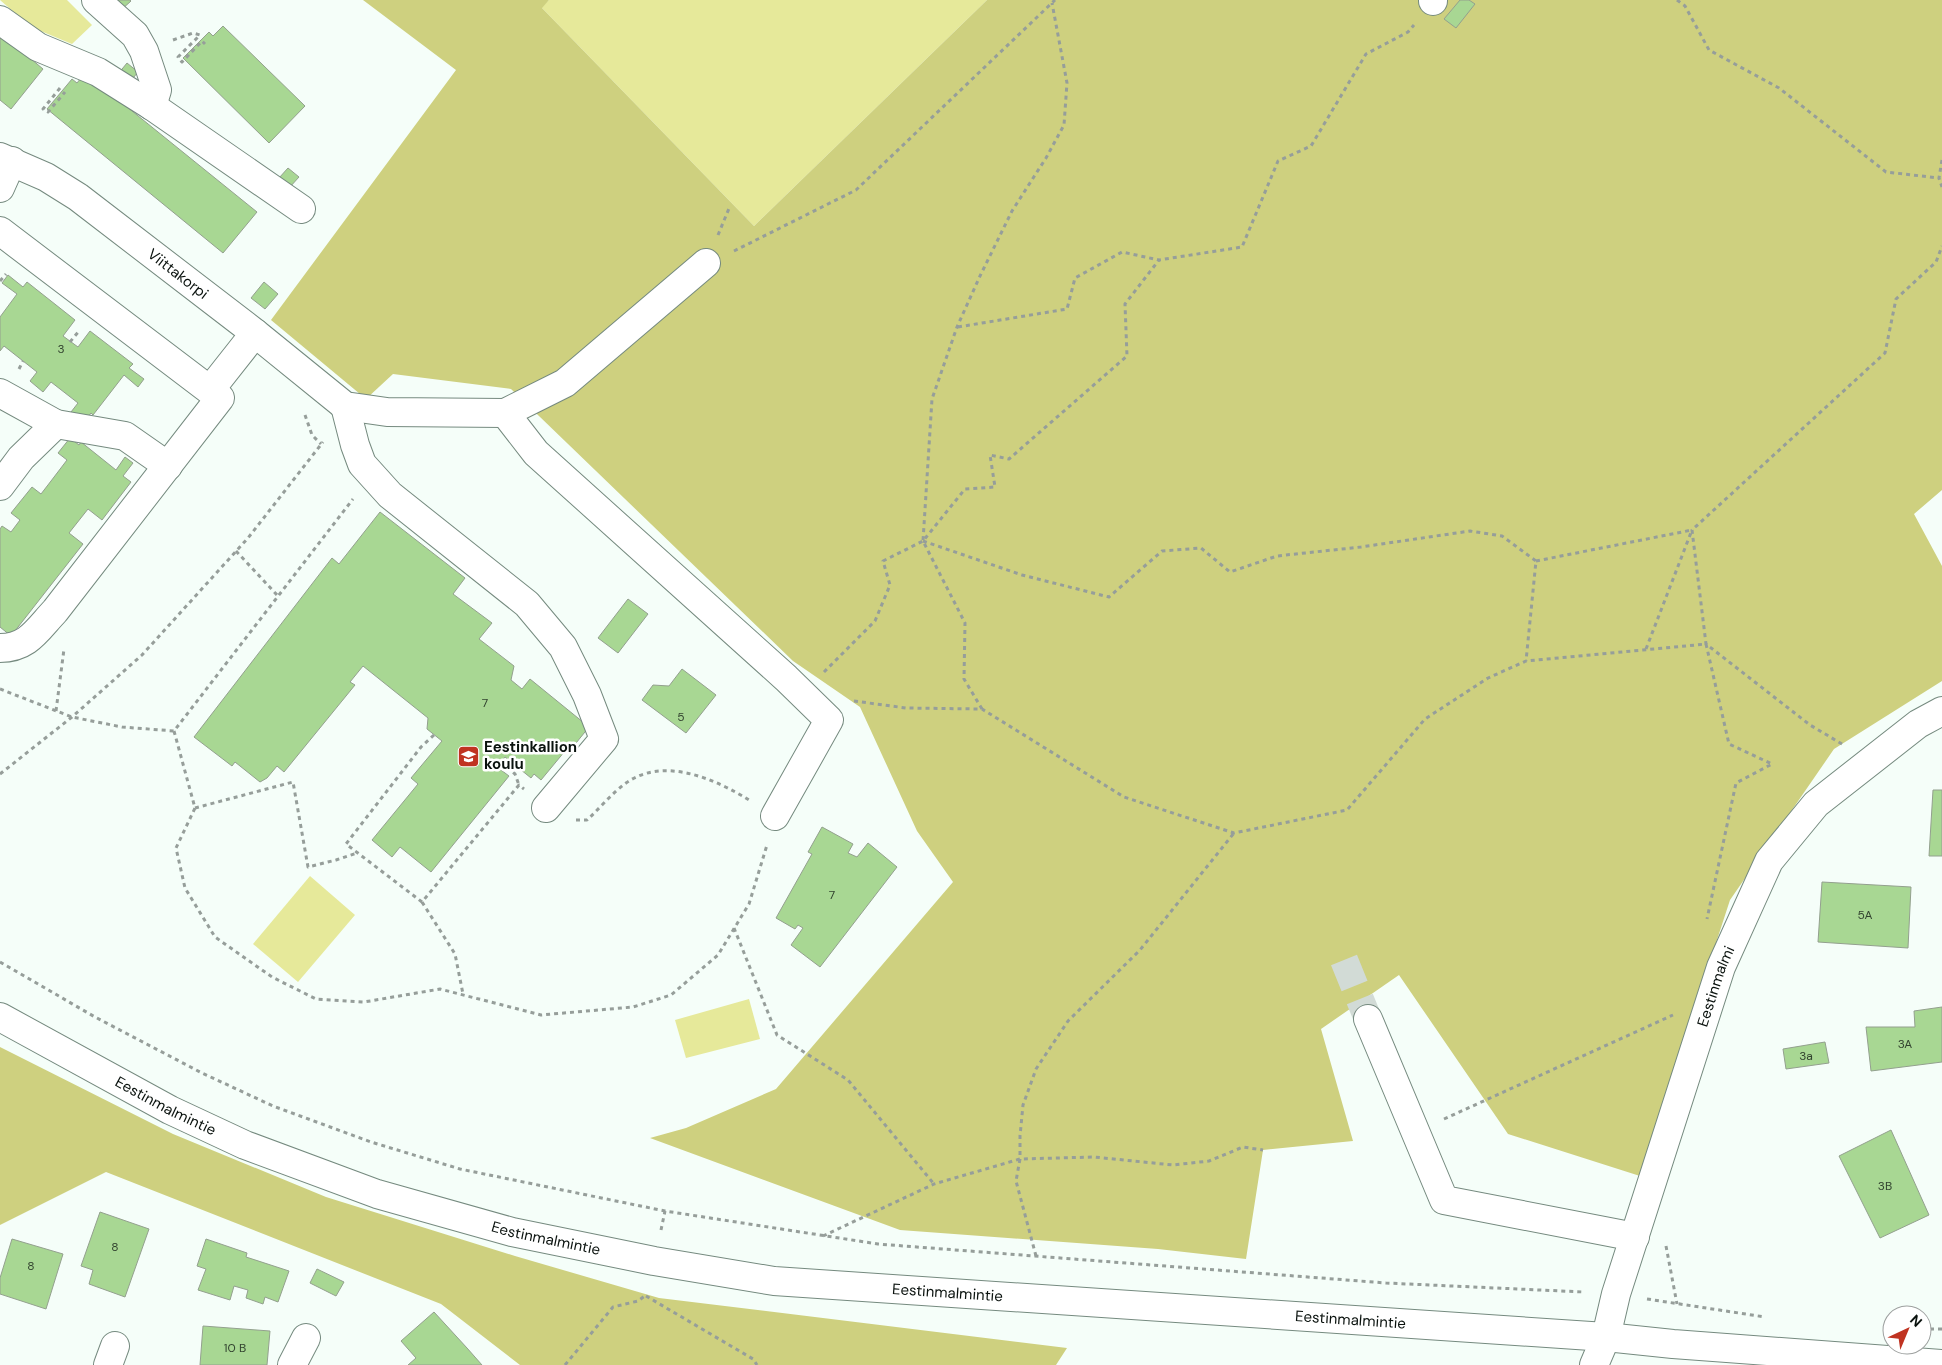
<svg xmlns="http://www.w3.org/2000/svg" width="1942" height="1365" font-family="'DM Sans',sans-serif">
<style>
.green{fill:#e6e99a}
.forest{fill:#ced07f}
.building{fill:#a8d793;stroke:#93a08e}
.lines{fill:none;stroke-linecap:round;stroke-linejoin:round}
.minor-tunnel{stroke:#d2dbd6;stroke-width:28;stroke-dasharray:28 14;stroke-linecap:butt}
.minor-casing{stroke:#758a7f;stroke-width:30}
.path{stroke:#969e9a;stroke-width:3;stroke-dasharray:4 4;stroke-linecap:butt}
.minor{stroke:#fff;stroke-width:28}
.labels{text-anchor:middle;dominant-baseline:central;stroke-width:5;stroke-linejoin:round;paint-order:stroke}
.number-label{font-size:12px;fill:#32432f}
.street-label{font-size:15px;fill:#0a120e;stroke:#fff}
.poi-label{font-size:15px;font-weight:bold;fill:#0a120e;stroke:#fff;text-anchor:start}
</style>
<rect width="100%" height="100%" fill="#f5fef9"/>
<!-- green -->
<g class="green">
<path d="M 0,0 L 67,0 L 92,25 L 72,44 L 31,27 Z"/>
<path d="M 549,0 L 987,0 L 754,226 L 541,7 Z"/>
<path d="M 310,876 L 355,915 L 298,982 L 253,944 Z"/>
<path d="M 749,999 L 760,1039 L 686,1058 L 675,1020 Z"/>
</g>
<!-- forest -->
<g class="forest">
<path d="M 363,0 L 549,0 L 542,8 L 754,226 L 987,0 L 1942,0 L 1942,490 L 1914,514 L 1942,566 L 1942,681 L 1834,749 L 1730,900 L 1640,1176 L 1508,1134 L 1399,975 L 1321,1029 L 1353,1141 L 1263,1150 L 1246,1259 L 1158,1249 L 900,1230 L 650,1138 L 686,1128 L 776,1089 L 953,882 L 917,831 L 860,707 L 793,661 L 511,389 L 393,374 L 366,399 L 271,320 L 456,70 Z"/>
<path d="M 0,1047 L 173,1134 L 326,1197 L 515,1256 L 659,1298 L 1067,1348 L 1056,1365 L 520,1365 L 441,1304 L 106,1172 L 0,1225 Z"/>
</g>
<!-- building -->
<g class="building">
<path d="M 112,0 L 130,0 L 131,1 L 121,10 Z"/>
<path d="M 1460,0 L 1469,0 L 1475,4 L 1456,28 L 1444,19 Z"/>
<path d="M 223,26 L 305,106 L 269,143 L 183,58 L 209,32 L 213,36 Z"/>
<path d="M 0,33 L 43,69 L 11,109 L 0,100 Z"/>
<path d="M 127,63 L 138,72 L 129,83 L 118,74 Z"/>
<path d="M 85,73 L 257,212 L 223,253 L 47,109 L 72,79 L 77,83 Z"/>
<path d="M 288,168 L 299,177 L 289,188 L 279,178 Z"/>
<path d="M 8,275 L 23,287 L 27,282 L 75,320 L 63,336 L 78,347 L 90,331 L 133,364 L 129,368 L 144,379 L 138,387 L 124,375 L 93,415 L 91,413 L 84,422 L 71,412 L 78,403 L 51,382 L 43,392 L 30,381 L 37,372 L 4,346 L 0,351 L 0,317 L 17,294 L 2,283 Z"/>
<path d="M 264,282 L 278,294 L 265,309 L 251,298 Z"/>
<path d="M 70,438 L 79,445 L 81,442 L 116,470 L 125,457 L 133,463 L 123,476 L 131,482 L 102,520 L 88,509 L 69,533 L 83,544 L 11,636 L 0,627 L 0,529 L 2,526 L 11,532 L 20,520 L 11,513 L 32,487 L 41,494 L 51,481 L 67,460 L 58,453 Z"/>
<path d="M 380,512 L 465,578 L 453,594 L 492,623 L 479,639 L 514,666 L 511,680 L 522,689 L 530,679 L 589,727 L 572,748 L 570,745 L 541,780 L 534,774 L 531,778 L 505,757 L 497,767 L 509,776 L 431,872 L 400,847 L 392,857 L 372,840 L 418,784 L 411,778 L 442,741 L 427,729 L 428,718 L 363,666 L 350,682 L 355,685 L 284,772 L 277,766 L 267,778 L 260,782 L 235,762 L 232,766 L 194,737 L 332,558 L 339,564 Z"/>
<path d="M 628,599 L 648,614 L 618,653 L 598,638 Z"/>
<path d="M 682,669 L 716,695 L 686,733 L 642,700 L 653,685 L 669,686 Z"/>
<path d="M 1933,790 L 1942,790 L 1942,856 L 1929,856 Z"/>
<path d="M 822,827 L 853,844 L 848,853 L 857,857 L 868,843 L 897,867 L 820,967 L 791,945 L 803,928 L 798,925 L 795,929 L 776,918 L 812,854 L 808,852 Z"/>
<path d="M 1822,882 L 1911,887 L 1908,948 L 1818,942 Z"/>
<path d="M 1942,1007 L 1942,1062 L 1871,1071 L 1866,1027 L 1915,1027 L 1914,1011 Z"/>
<path d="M 1825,1042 L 1829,1063 L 1786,1069 L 1783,1049 Z"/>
<path d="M 1891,1130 L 1929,1215 L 1880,1238 L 1839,1156 Z"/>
<path d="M 100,1212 L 149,1229 L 125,1297 L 89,1284 L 93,1270 L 81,1266 Z"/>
<path d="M 12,1239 L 63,1254 L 46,1309 L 0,1294 L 0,1278 Z"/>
<path d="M 206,1239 L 247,1253 L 246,1257 L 289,1271 L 278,1302 L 265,1297 L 263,1304 L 246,1298 L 248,1290 L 234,1286 L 230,1300 L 198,1290 L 206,1269 L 197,1266 Z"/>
<path d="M 317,1269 L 344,1282 L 336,1296 L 310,1283 Z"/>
<path d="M 434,1312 L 467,1348 L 482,1365 L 408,1365 L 416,1358 L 401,1341 Z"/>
<path d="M 203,1326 L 270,1331 L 267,1365 L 200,1365 Z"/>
</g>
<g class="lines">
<!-- minor-tunnel -->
<path class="minor-tunnel" d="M 1344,960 L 1368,1019"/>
<defs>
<g id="minor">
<path d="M 96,0 L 135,35 L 144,51 L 157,90 L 152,106"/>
<path d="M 1433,0 L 1433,1"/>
<path d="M 0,20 L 38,47 L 98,72 L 152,106 L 301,209"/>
<path id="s1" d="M 0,157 L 46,177 L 78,197 L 255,333 L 345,406 L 387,412 L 505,413 L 565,383 L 706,263"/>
<path d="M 0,188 L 12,161"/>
<path d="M 0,231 L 220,398 L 55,611 C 37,630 28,648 0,648"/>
<path d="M 210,390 L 255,333"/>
<path d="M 0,393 L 56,424 L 125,436 L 168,466"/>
<path d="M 345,406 L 355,445 L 362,464 L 390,495 L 527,604 L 563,647 L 587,695 L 604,739 L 546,808"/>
<path d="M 505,413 L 536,453 L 786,678 L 829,720 L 775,816"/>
<path d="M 0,486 L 21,458 L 56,424"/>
<path id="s2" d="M 0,1017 L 170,1110 L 245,1145 L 377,1194 L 512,1232 L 654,1261 L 774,1281 L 1606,1337 L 1673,1344 L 1942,1364"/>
<path d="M 1368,1019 L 1444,1200 L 1635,1237"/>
<path d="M 108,1365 L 115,1346"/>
<path d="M 292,1365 L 306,1338"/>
<path id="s3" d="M 1594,1365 L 1606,1337 L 1616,1294 L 1721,967 L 1769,861 L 1816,804 L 1918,724 L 1942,711"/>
</g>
</defs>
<!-- minor casing -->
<use href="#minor" class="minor-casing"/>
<!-- path -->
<g class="path">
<path d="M 1677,0 L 1685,6 L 1709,50 L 1779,88 L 1886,172 L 1939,178"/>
<path d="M 173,40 L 193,33 L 200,35 L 178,57 L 182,62 L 202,41 L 205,44"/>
<path d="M 60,88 L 43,109 L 48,112 L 65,92"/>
<path d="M 1942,160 L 1939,178 L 1942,187"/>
<path d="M 718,235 L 730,206"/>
<path d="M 734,251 L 856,190 L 1055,0"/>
<path d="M 0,281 L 6,274"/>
<path d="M 958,327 L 1067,309 L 1075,278 L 1122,252 L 1159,260 L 1242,247 L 1278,161 L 1311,146 L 1366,54 L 1408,32 L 1414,25"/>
<path d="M 70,342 L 79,331"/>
<path d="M 19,369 L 23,361"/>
<path d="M 305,415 L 312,435 L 321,444"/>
<path d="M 923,541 L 1022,575 L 1109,597 L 1162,551 L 1201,548 L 1230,572 L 1277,556 L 1361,547 L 1470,531 L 1502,536 L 1536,561 L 1526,661"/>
<path d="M 236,551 L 278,596"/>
<path d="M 1536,561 L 1692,530"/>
<path d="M 1646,649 L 1692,530"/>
<path d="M 824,672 L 875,621 L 890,585 L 883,561 L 923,541 L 965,489 L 995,487 L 990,455 L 1009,459 L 1127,356 L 1125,304 L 1159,260"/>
<path d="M 0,689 L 72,717 L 122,727 L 174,731 L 353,499"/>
<path d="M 854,701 L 906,708 L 982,709 L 1124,797 L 1234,833 L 1347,810 L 1425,719 L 1488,678 L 1526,661 L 1706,644 L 1729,744 L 1772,764 L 1736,783 L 1707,919"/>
<path d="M 982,709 L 964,679 L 965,623 L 923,541 L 932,399 L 957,327 L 980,276 L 1012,211 L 1046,158 L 1064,125 L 1067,83 L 1052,3"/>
<path d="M 56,711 L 64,649"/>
<path d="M 174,731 L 195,808 L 176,848 L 185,888 L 215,937 L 272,977 L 316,999 L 364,1002 L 440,989 L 541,1015 L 633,1007 L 671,995 L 718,955 L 749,904 L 767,845"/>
<path d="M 434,735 L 421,747 L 346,844 L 422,902 L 519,785 L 524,789"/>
<path d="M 1842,744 L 1810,725 L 1706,644 L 1692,530 L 1885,353 L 1896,299 L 1936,262 L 1942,246"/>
<path d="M 501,762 L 515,774 L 519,785"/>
<path d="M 0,774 L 72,717 L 142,655 L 248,538 L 323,442"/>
<path d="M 195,808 L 293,782 L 308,867 L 336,860 L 357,853"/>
<path d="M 576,820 L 587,820 C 600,808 612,793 626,783 C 664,756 715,779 749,800"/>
<path d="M 422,902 L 455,954 L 463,994"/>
<path d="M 734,928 L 777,1035 L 848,1080 L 934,1184"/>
<path d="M 0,962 L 95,1017 L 202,1073 L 273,1106 L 371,1142 L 460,1169 L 665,1211 L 878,1244 L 1386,1283 L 1584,1292"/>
<path d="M 1444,1119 L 1673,1015"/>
<path d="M 661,1230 L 665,1211"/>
<path d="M 823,1236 L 934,1184 L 1020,1159 L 1094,1157 L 1173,1165 L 1209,1161 L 1243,1147 L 1263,1150"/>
<path d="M 1666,1246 L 1677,1304"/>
<path d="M 1036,1256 L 1016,1181 L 1020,1159 L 1020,1136 L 1023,1105 L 1036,1069 L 1068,1021 L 1140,950 L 1234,833"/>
<path d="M 646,1296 L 753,1359 L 757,1365"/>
<path d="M 1647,1299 L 1765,1317"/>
<path d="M 1922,1329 L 1942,1329"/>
<path d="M 565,1365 L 613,1307 L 638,1301 L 646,1295"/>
</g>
<!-- minor -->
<use href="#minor" class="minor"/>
</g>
<!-- icons -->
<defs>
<symbol id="school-square" viewBox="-11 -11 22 22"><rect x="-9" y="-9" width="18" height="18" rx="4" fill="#c03321" stroke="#fff"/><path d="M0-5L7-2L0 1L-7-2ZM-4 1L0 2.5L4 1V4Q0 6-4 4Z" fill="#fff"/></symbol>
</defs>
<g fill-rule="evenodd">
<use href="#school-square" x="456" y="744" width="25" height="25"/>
</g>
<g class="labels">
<!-- number labels -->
<g class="number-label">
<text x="61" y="349">3</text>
<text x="485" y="703">7</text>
<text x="681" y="717">5</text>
<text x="832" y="895">7</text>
<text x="1865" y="915">5A</text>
<text x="1905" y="1044">3A</text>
<text x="1806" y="1056">3a</text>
<text x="1885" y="1186">3B</text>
<text x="115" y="1247">8</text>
<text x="31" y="1266">8</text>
<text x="235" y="1348">10 B</text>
</g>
<!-- street labels -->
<g class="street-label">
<text stroke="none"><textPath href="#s1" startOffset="214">Viittakorpi</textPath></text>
<text stroke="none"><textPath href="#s3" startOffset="398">Eestinmalmi</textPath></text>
<text stroke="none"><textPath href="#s2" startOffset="188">Eestinmalmintie</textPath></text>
<text stroke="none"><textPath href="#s2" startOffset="592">Eestinmalmintie</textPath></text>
<text stroke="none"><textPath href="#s2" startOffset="998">Eestinmalmintie</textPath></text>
<text stroke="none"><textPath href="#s2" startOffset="1402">Eestinmalmintie</textPath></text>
</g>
<!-- poi labels -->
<g class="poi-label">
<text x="484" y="747">Eestinkallion<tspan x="484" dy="17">koulu</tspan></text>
</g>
</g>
<!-- north arrow -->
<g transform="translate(1907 1330) rotate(44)"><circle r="24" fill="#ffffff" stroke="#9da09f"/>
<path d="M0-4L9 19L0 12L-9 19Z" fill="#c03321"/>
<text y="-8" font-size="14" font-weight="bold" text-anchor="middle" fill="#0a120e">N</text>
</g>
</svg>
